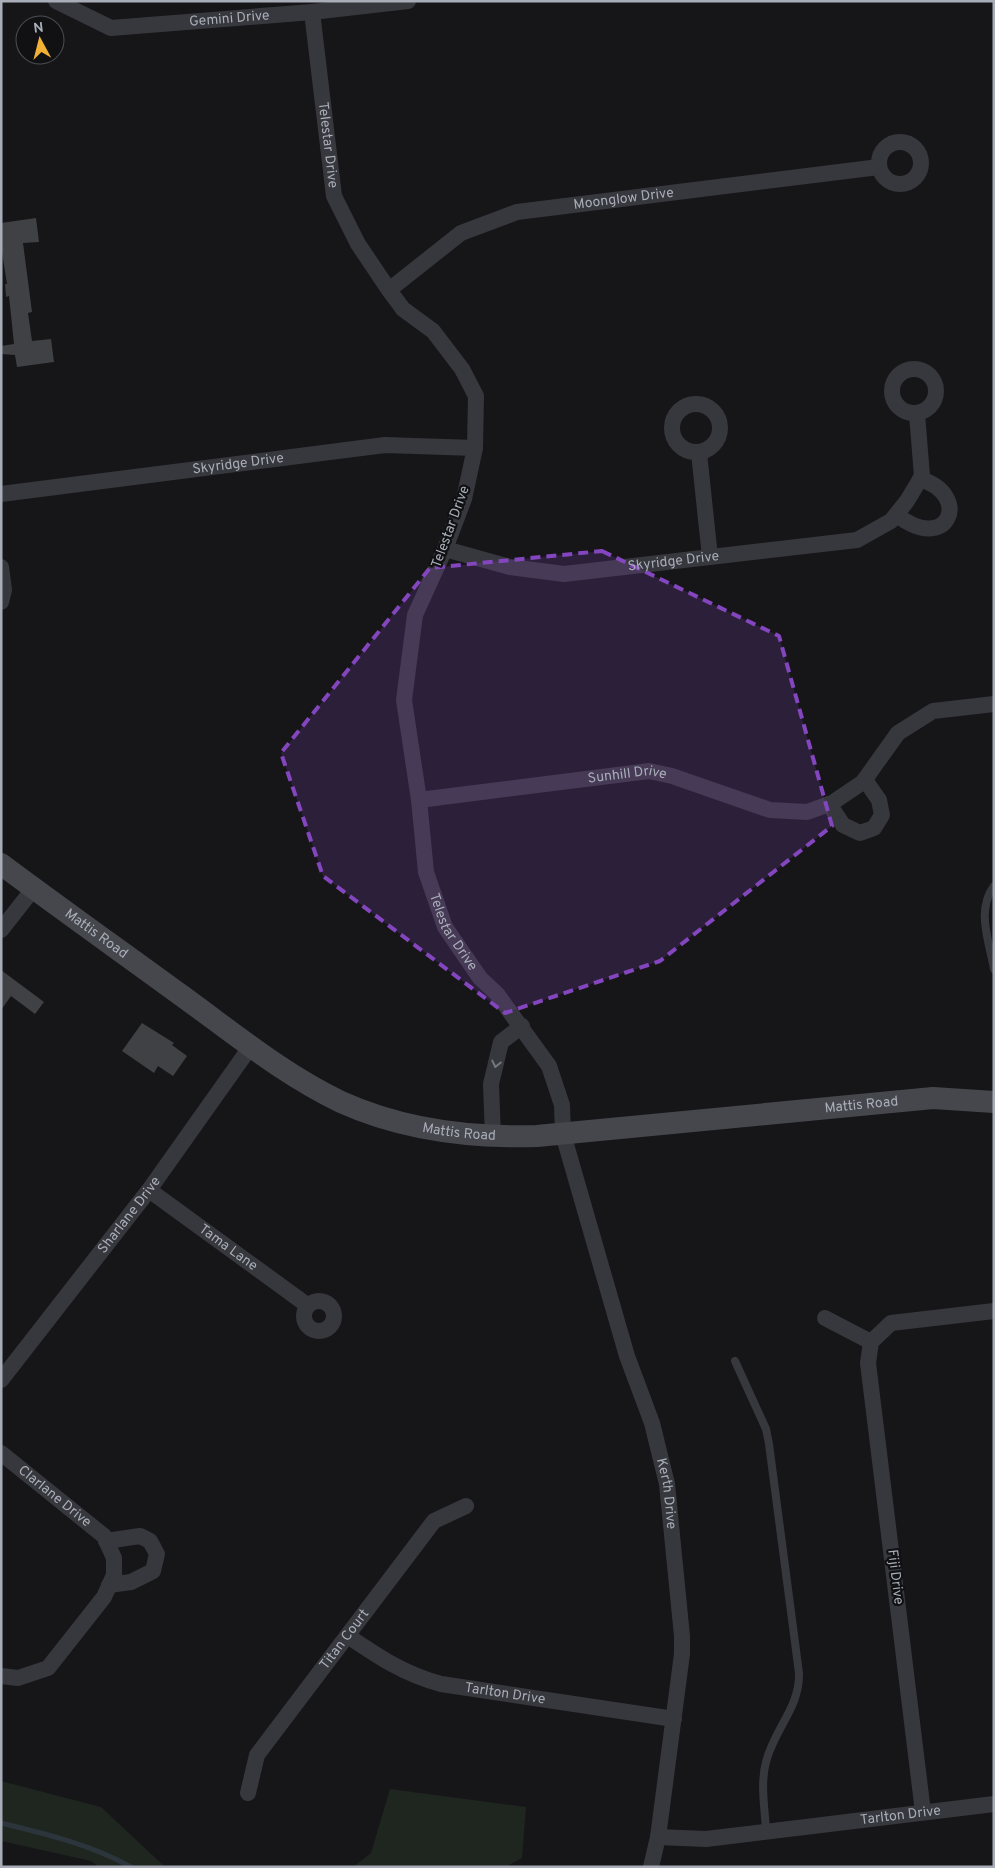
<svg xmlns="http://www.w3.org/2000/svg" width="995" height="1868" font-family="Overpass,sans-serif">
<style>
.green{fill:#1e261f}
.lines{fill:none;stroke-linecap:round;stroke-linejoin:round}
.stream{stroke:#2c353c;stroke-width:5}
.building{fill:#404145}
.lane{stroke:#37383d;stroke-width:8}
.street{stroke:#37383d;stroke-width:16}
.secondary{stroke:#45474d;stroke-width:22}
.oneway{stroke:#757881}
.marked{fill:#8446be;fill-opacity:0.2;stroke:#8446be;stroke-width:4;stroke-dasharray:10 6;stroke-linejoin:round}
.labels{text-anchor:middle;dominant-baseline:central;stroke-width:4.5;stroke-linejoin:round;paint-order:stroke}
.street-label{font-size:14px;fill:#a8adb8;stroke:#111113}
</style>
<rect width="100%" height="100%" fill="#161618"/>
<!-- green -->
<g class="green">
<path d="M 1,1781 L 101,1807 L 165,1867 L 99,1867 L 91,1861 L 1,1841 Z"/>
<path d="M 390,1789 L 526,1807 L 522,1858 L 505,1867 L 353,1867 L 371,1853 Z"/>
</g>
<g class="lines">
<!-- stream -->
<path class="stream" d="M 1,1823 C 46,1834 90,1844 131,1867"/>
</g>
<!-- building -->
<g class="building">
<path d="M 36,218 L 39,242 L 23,243 L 32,312 L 28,313 L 32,341 L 51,339 L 54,362 L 17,367 L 15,355 L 1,354 L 1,346 L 14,344 L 9,296 L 6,297 L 5,284 L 7,284 L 1,246 L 1,223 Z"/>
<path d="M 1,970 L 44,1002 L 35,1014 L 11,996 L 1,1010 Z"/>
<path d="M 142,1023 L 174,1043 L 172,1045 L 187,1056 L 173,1076 L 158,1066 L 154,1073 L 122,1051 Z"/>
</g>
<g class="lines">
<!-- lane -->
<g class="lane">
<path d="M 994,886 C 976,910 989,941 994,969"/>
<path d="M 735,1361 L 766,1429 L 769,1444 L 799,1673 C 800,1708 774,1729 766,1762 C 760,1784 765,1809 766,1831"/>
</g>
<!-- street -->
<g class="street">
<path id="s1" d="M 56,1 L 111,28 L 312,12 L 408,1"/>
<path id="s2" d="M 312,12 L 334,196 L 358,244 L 389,290 L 403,309 L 433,331 L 462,369 L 476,396 L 475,448 L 464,499 L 445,549 L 415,615 L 404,700 L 419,800 L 426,872 L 445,927 L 480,978 L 497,994 L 549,1066 L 562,1105 L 563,1134 L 627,1356 L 652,1423 L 667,1484 L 682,1636 L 682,1654 L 658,1837 L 651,1867"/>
<circle cx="900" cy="163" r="21"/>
<path id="s3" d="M 389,290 L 461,233 L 517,212 L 879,167"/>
<circle cx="914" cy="391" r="22"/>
<circle cx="696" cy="428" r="24"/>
<path d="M 699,453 L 710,557"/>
<path id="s4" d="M 1,494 L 385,445 L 475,448"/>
<path d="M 897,515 C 948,555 973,495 920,479"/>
<path id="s5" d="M 445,549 L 510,567 L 564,574 L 857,540 L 891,521 L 907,501 L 922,476 L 917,414"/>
<path d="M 1,567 L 4,590 L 1,602"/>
<path id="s6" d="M 419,800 L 649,771 L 672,776 L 770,810 L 807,812 L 832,803 L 863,782 L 898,733 L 933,711 L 994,704"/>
<path d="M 829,804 L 843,825 L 860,833 L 874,828 L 882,815 L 879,800 L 865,780"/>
<path d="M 1,930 L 34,888"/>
<path d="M 493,1137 L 491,1084 L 501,1042 L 522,1026"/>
<path id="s7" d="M 149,1190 L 307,1305"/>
<circle cx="319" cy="1316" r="15"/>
<path d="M 825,1318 L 871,1342"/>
<path id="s8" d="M 1,1380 L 149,1190 L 251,1046"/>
<path id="s9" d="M 1,1453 L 104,1536 L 114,1558 L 114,1575 L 104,1597 L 48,1668 L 18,1678 L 1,1676"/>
<path d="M 106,1541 L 140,1536 L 150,1541 L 157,1554 L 153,1571 L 131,1582 L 109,1585"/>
<path id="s10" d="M 348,1636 C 379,1657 404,1674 441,1684 L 674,1719"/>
<path id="s11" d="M 248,1793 L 257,1755 L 434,1521 L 466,1506"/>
<path d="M 923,1812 L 868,1363 L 871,1342 L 891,1323 L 994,1311"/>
<path id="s12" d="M 658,1837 L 706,1839 L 994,1804"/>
</g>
<!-- secondary -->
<path class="secondary" id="s13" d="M 1,864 C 60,908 119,950 178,993 C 231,1031 282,1074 341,1102 C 403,1130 470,1138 537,1136 L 933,1098 L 994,1102"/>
</g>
<!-- one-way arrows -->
<defs><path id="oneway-chevron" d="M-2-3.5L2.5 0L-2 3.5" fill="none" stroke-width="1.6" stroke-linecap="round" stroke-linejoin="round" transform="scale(1.25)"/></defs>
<use class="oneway" href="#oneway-chevron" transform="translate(496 1064) rotate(103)"/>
<!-- marked area -->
<path class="marked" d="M 602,551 L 779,636 L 832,826 L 660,961 L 505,1013 L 323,876 L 281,753 L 430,568 Z"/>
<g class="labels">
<!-- street labels -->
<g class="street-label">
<text stroke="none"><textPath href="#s1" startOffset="180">Gemini Drive</textPath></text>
<text stroke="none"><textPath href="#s2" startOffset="134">Telestar Drive</textPath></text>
<text stroke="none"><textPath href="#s3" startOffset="259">Moonglow Drive</textPath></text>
<text stroke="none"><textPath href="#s4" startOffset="239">Skyridge Drive</textPath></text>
<text transform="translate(451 527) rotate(-70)">Telestar Drive</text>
<text stroke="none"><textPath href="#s5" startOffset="232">Skyridge Drive</textPath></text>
<text stroke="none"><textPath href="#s6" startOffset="210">Sunhill Drive</textPath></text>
<text stroke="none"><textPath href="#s2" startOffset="989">Telestar Drive</textPath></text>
<text stroke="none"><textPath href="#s13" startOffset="118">Mattis Road</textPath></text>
<text stroke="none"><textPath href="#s13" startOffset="942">Mattis Road</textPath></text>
<text stroke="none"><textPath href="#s13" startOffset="538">Mattis Road</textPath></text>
<text stroke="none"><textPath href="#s8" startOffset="209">Sharlane Drive</textPath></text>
<text stroke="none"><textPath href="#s7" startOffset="98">Tama Lane</textPath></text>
<text stroke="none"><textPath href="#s2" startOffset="1600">Kerth Drive</textPath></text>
<text stroke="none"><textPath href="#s9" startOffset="69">Clarlane Drive</textPath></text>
<text transform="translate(895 1577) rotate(83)">Fiji Drive</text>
<text stroke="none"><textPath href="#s11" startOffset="184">Titan Court</textPath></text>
<text stroke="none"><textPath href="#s10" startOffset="170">Tarlton Drive</textPath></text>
<text stroke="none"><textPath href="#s12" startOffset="244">Tarlton Drive</textPath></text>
</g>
</g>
<!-- border -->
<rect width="995" height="1868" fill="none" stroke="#a8adb8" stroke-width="5"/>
<!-- north arrow -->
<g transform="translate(40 40) rotate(353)"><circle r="24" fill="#111113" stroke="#4d4f55"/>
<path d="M0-4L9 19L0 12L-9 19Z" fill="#f2b134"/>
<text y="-8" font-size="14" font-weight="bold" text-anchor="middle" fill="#a8adb8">N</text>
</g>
</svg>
